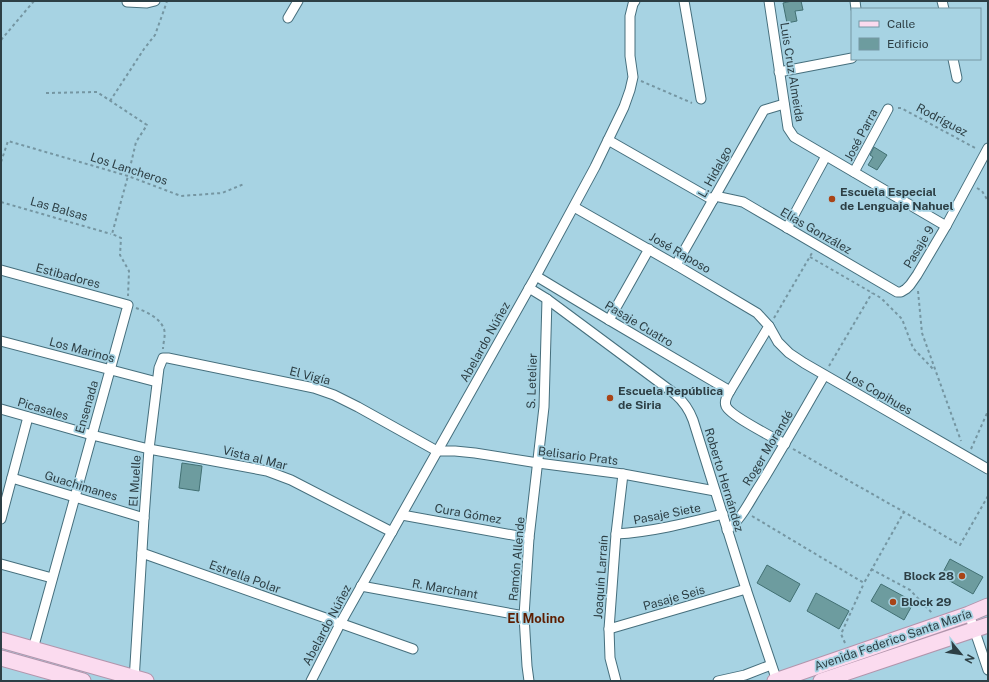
<svg xmlns="http://www.w3.org/2000/svg" width="989" height="682" font-family="'Public Sans',sans-serif">
<style>
.building{fill:#6d9c9f;stroke:#427073}
.lines{fill:none;stroke-linecap:round;stroke-linejoin:round}
.minor-casing{stroke:#466f7d;stroke-width:11}
.primary-casing{stroke:#b295ac;stroke-width:17}
.path{stroke:#7596a2;stroke-width:2;stroke-dasharray:3 3;stroke-linecap:butt}
.minor{stroke:#fff;stroke-width:9}
.primary{stroke:#fbdbef;stroke-width:15}
.poi-dot{fill:#a94417;stroke:#a7d3e3;stroke-width:1.5}
.labels{text-anchor:middle;dominant-baseline:central;stroke-width:3.5;stroke-linejoin:round;paint-order:stroke}
.street-label{font-size:12px;fill:#2d3f45;stroke:#a7d3e3}
.poi-label{font-size:12px;font-weight:bold;fill:#2d3f45;stroke:#a7d3e3;text-anchor:start}
.neighbourhood-label{font-size:13px;font-weight:bold;fill:#5d1d00;stroke:#a7d3e3}
</style>
<rect width="100%" height="100%" fill="#a7d3e3"/>
<!-- building -->
<g class="building">
<path d="M 792,1 L 801,1 L 803,10 L 795,11 L 797,21 L 787,23 L 783,3 Z"/>
<path d="M 874,147 L 887,155 L 877,170 L 868,165 L 873,157 L 870,155 Z"/>
<path d="M 182,463 L 202,466 L 199,491 L 179,488 Z"/>
<path d="M 950,559 L 983,577 L 973,594 L 941,576 Z"/>
<path d="M 767,565 L 800,584 L 790,602 L 757,583 Z"/>
<path d="M 881,584 L 914,602 L 904,620 L 871,601 Z"/>
<path d="M 816,593 L 849,611 L 839,629 L 807,611 Z"/>
</g>
<g class="lines">
<defs>
<g id="minor">
<path d="M 684,1 L 701,99"/>
<path d="M 769,1 L 788,128 L 794,137 L 946,226"/>
<path d="M 855,1 L 856,9"/>
<path d="M 942,1 L 944,9"/>
<path d="M 127,2 L 147,3 L 155,1"/>
<path d="M 288,18 L 298,1"/>
<path d="M 953,59 L 957,78"/>
<path d="M 779,72 L 852,58"/>
<path d="M 608,140 L 713,200"/>
<path d="M 854,172 L 888,109"/>
<path d="M 715,196 L 743,202 L 897,292 L 901,292 L 906,289 L 910,285 L 917,275 L 946,226 L 988,148"/>
<path d="M 574,207 L 676,265 L 757,313 L 769,326 L 778,342 L 789,353 L 804,363 L 988,469"/>
<path d="M 787,228 L 826,156"/>
<path d="M 676,265 L 764,110 L 784,104"/>
<path d="M 1,270 L 128,305 L 33,649"/>
<path d="M 536,276 L 609,320 L 730,391"/>
<path d="M 529,288 L 547,299 L 675,394 C 684,402 689,409 693,420 L 746,589 L 777,681"/>
<path d="M 609,320 L 649,249"/>
<path d="M 769,326 L 730,391 C 727,396 724,401 726,406 C 729,415 774,438 785,444"/>
<path d="M 1,341 L 157,382"/>
<path d="M 1,409 L 92,435 L 149,449 L 267,471 L 291,480 L 392,532"/>
<path d="M 12,478 L 144,518"/>
<path d="M 402,515 L 529,538"/>
<path d="M 1,519 L 28,417"/>
<path d="M 727,530 C 742,519 750,500 760,485 C 782,449 803,412 824,376"/>
<path d="M 616,534 C 652,532 687,523 723,514"/>
<path d="M 142,553 L 413,649"/>
<path d="M 1,564 L 52,578"/>
<path d="M 361,586 L 524,616"/>
<path d="M 969,614 L 988,670"/>
<path d="M 609,629 L 746,589"/>
<path d="M 134,681 L 144,518 L 149,449 L 159,368 L 163,358 L 168,358 L 314,388 L 334,395 L 358,407 L 437,451 L 455,451 L 475,453 L 538,463 L 623,474 L 715,491"/>
<path d="M 311,681 L 340,624 L 536,276 L 595,167 L 624,107 L 630,90 L 633,77 L 630,56 L 630,16 L 633,4 L 635,1"/>
<path d="M 529,681 L 527,666 L 524,616 L 529,538 L 544,407 L 547,299"/>
<path d="M 616,681 L 610,658 L 609,629 L 616,534 L 623,474"/>
<path d="M 718,681 L 745,675 L 771,665"/>
</g>
<g id="primary">
<path d="M 1,640 L 146,681"/>
<path d="M 1,658 L 83,681"/>
<path d="M 775,681 L 969,614 L 988,606"/>
<path d="M 821,681 L 988,625"/>
</g>
</defs>
<!-- minor casing -->
<use href="#minor" class="minor-casing"/>
<!-- primary casing -->
<use href="#primary" class="primary-casing"/>
<!-- path -->
<g class="path">
<path d="M 1,40 L 34,1"/>
<path d="M 641,81 L 692,103"/>
<path d="M 46,93 L 97,92 L 147,125 L 136,142 L 128,176 L 112,234 L 121,238 L 120,255 L 129,271 L 128,296"/>
<path d="M 110,101 L 144,49 L 155,35 L 164,10 L 167,1"/>
<path d="M 898,108 L 901,108 L 977,149"/>
<path d="M 1,162 L 8,141 L 128,176 L 181,196 L 222,193 L 244,184"/>
<path d="M 977,188 L 982,191 L 988,201"/>
<path d="M 1,202 L 111,234"/>
<path d="M 810,257 L 881,298 L 902,319 L 913,348 L 934,370"/>
<path d="M 918,291 L 922,333 L 961,441"/>
<path d="M 136,308 C 147,312 160,318 164,329 C 166,335 163,343 163,349"/>
<path d="M 774,318 L 812,253"/>
<path d="M 829,366 L 872,293"/>
<path d="M 793,449 L 904,512 L 960,545 L 988,496"/>
<path d="M 971,449 L 988,411"/>
<path d="M 752,516 L 864,583 L 904,512"/>
<path d="M 871,569 L 910,590 L 933,614"/>
<path d="M 845,643 L 841,634 L 864,583"/>
</g>
<!-- minor -->
<use href="#minor" class="minor"/>
<!-- primary -->
<use href="#primary" class="primary"/>
</g>
<!-- markers -->
<g class="poi-dot">
<circle cx="832" cy="199" r="4"/>
<circle cx="610" cy="398" r="4"/>
<circle cx="962" cy="576" r="4"/>
<circle cx="893" cy="602" r="4"/>
</g>
<g class="labels">
<!-- street labels -->
<g class="street-label">
<text transform="translate(792 72) rotate(81)">Luis Cruz Almeida</text>
<text transform="translate(942 120) rotate(28)">Rodríguez</text>
<text transform="translate(861 135) rotate(-62)">José Parra</text>
<text transform="translate(129 169) rotate(18)">Los Lancheros</text>
<text transform="translate(715 172) rotate(-61)">L. Hidalgo</text>
<text transform="translate(59 209) rotate(16)">Las Balsas</text>
<text transform="translate(816 231) rotate(30)">Elías González</text>
<text transform="translate(919 247) rotate(-59)">Pasaje 9</text>
<text transform="translate(680 253) rotate(30)">José Raposo</text>
<text transform="translate(68 276) rotate(15)">Estibadores</text>
<text transform="translate(639 324) rotate(31)">Pasaje Cuatro</text>
<text transform="translate(485 342) rotate(-61)">Abelardo Núñez</text>
<text transform="translate(82 350) rotate(15)">Los Marinos</text>
<text transform="translate(310 376) rotate(14)">El Vigía</text>
<text transform="translate(532 381) rotate(-88)">S. Letelier</text>
<text transform="translate(879 393) rotate(30)">Los Copihues</text>
<text transform="translate(87 407) rotate(-74)">Ensenada</text>
<text transform="translate(43 409) rotate(16)">Picasales</text>
<text transform="translate(768 448) rotate(-59)">Roger Morandé</text>
<text transform="translate(578 456) rotate(7)">Belisario Prats</text>
<text transform="translate(255 458) rotate(14)">Vista al Mar</text>
<text transform="translate(724 480) rotate(73)">Roberto Hernández</text>
<text transform="translate(135 481) rotate(-86)">El Muelle</text>
<text transform="translate(81 486) rotate(17)">Guachimanes</text>
<text transform="translate(468 514) rotate(10)">Cura Gómez</text>
<text transform="translate(667 514) rotate(-11)">Pasaje Siete</text>
<text transform="translate(517 559) rotate(-85)">Ramón Allende</text>
<text transform="translate(245 577) rotate(20)">Estrella Polar</text>
<text transform="translate(601 577) rotate(-86)">Joaquín Larraín</text>
<text transform="translate(445 589) rotate(10)">R. Marchant</text>
<text transform="translate(674 598) rotate(-16)">Pasaje Seis</text>
<text transform="translate(327 625) rotate(-62)">Abelardo Núñez</text>
<text transform="translate(893 640) rotate(-19)">Avenida Federico Santa María</text>
</g>
<!-- poi labels -->
<g class="poi-label">
<text x="840" y="192">Escuela Especial<tspan x="840" dy="14">de Lenguaje Nahuel</tspan></text>
<text x="618" y="391">Escuela República<tspan x="618" dy="14">de Siria</tspan></text>
<text x="954" y="576" text-anchor="end">Block 28</text>
<text x="901" y="602">Block 29</text>
</g>
<!-- neighbourhood labels -->
<g class="neighbourhood-label">
<text x="536" y="618">El Molino</text>
</g>
</g>
<!-- border -->
<rect width="989" height="682" fill="none" stroke="#2d3f45" stroke-width="4"/>
<!-- legend -->
<rect x="851" y="8" width="130" height="52" fill="#a7d3e3" stroke="#7698a4"/>
<rect x="859" y="21" width="20" height="6" fill="#fbdbef" stroke="#7698a4"/>
<text x="887" y="28" font-size="12" fill="#2d3f45">Calle</text>
<rect x="859" y="38" width="20" height="12" fill="#6d9c9f" stroke="#7698a4"/>
<text x="887" y="48" font-size="12" fill="#2d3f45">Edificio</text>
<!-- north arrow -->
<g transform="translate(961 654) rotate(119)" stroke="#a7d3e3" stroke-width="3" paint-order="stroke">
<path d="M0-3L7 15L0 10L-7 15Z" fill="#2d3f45"/>
<text y="-6" font-size="11" font-weight="bold" text-anchor="middle" fill="#2d3f45">N</text>
</g>
</svg>
